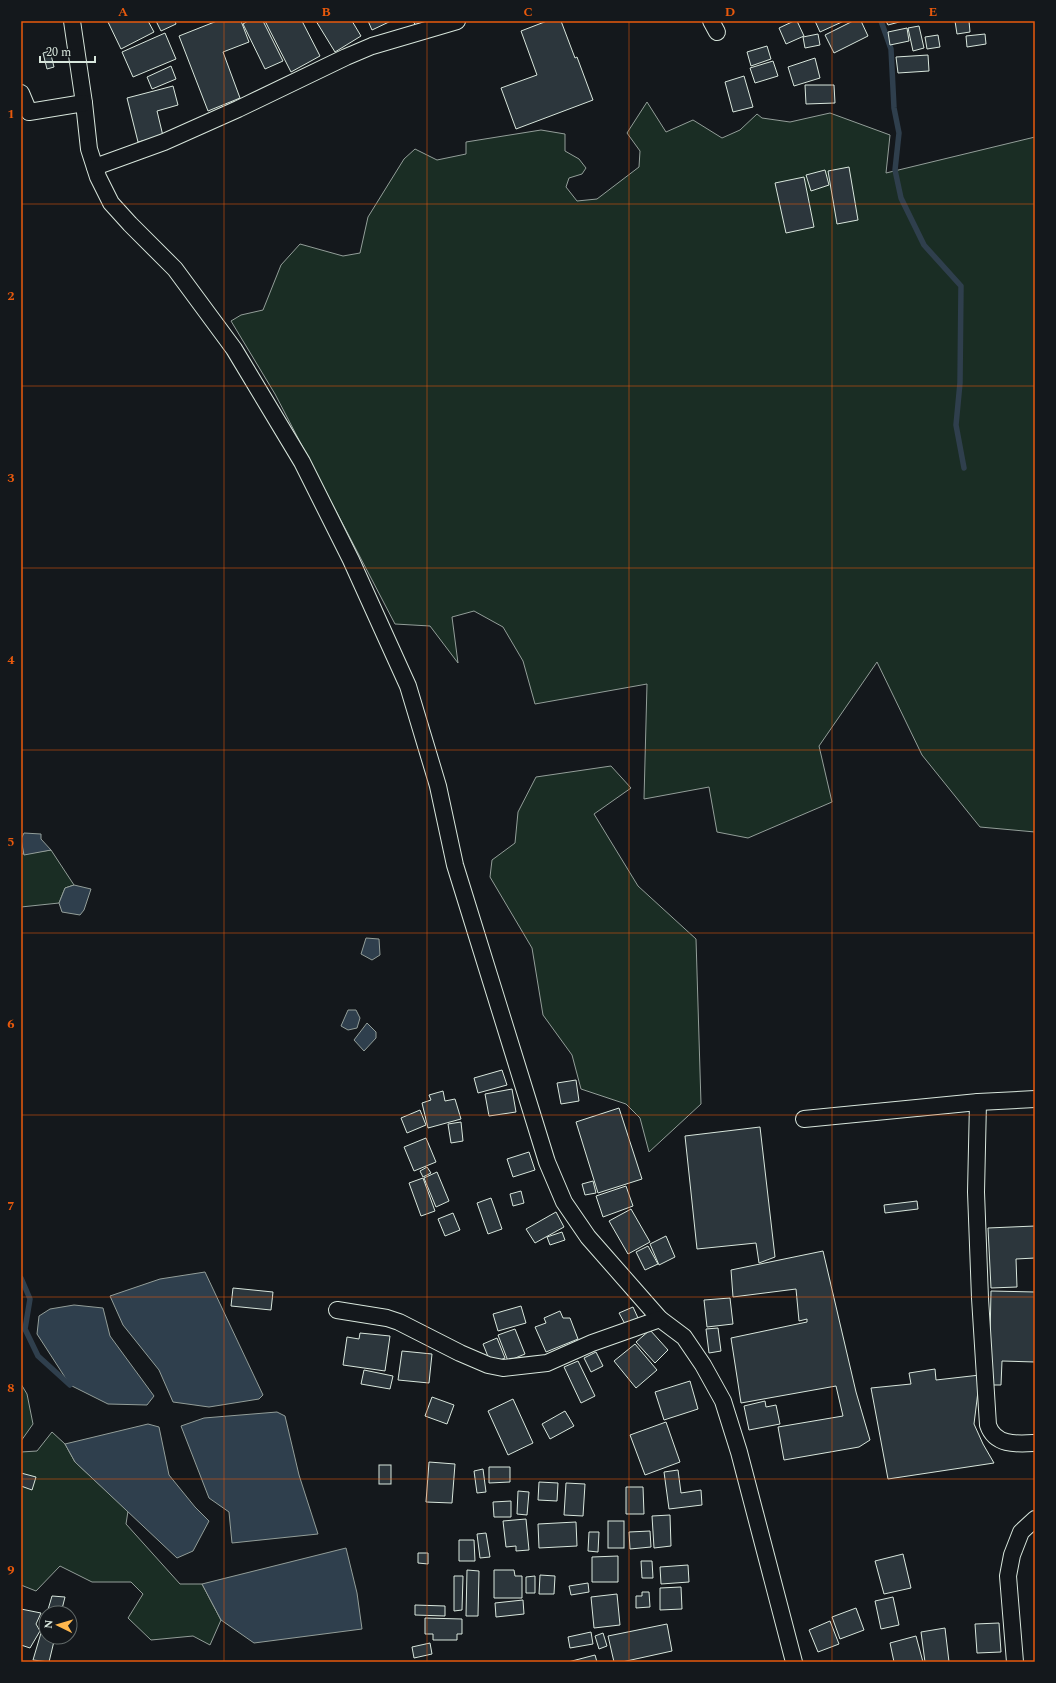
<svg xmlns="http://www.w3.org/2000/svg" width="1056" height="1683" font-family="Spectral,serif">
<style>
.green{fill:#1a2d24;stroke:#939e99}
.water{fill:#2f3f4d;stroke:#939e99}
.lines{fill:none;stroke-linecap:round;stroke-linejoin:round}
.stream{stroke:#2f3f4d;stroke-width:5.5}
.building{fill:#2c363c;stroke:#d8e6dc}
.street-casing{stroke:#d8e6dc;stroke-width:18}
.street{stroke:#14181c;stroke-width:16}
.grid{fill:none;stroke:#e8590c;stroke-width:1;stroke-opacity:0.55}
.neatline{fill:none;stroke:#e8590c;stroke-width:1.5}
.grid-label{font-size:13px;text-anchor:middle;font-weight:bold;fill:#e8590c}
</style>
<rect width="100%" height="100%" fill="#14181c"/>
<!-- green -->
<g class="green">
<path d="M 647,102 L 666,132 L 693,120 L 722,138 L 740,130 L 757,114 L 762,118 L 790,122 L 830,113 L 890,135 L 886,173 L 1035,137 L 1035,832 L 980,827 L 922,755 L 877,662 L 819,746 L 832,802 L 748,838 L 717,832 L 709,787 L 644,799 L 647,684 L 535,704 L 523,661 L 503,627 L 474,611 L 452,617 L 458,663 L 430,626 L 395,624 L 275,394 L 231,321 L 241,315 L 263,310 L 281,265 L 300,244 L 343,256 L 360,253 L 368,217 L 404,159 L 415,149 L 437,160 L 466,154 L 466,142 L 541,130 L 565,134 L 565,151 L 579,159 L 586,168 L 582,174 L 569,178 L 566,187 L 577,201 L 597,199 L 639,167 L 640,151 L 627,133 Z"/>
<path d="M 611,766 L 631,788 L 594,814 L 638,886 L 696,939 L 701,1104 L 649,1152 L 640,1118 L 626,1104 L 581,1089 L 572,1055 L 543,1015 L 532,948 L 490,877 L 492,860 L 515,843 L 518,812 L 536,777 Z"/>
<path d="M 51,850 L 74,885 L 65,888 L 59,903 L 21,907 L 21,854 Z"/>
<path d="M 21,1384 L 27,1394 L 33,1424 L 21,1441 Z"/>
<path d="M 52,1432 L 65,1444 L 75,1462 L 128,1511 L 126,1524 L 180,1584 L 202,1584 L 221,1620 L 210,1645 L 193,1636 L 151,1640 L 128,1618 L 143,1594 L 131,1582 L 92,1582 L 60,1566 L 36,1591 L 21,1585 L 21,1452 L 37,1451 Z"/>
</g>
<!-- water -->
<g class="water">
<path d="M 24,833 L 41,834 L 41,839 L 51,850 L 24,855 L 21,839 Z"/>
<path d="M 74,885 L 91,889 L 84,910 L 80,915 L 62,912 L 59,903 L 65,888 Z"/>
<path d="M 366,938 L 379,939 L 380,955 L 372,960 L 361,954 Z"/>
<path d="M 348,1010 L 356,1010 L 360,1018 L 357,1028 L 348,1030 L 341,1026 Z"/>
<path d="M 367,1023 L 376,1032 L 376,1038 L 364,1051 L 354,1040 Z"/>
<path d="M 205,1272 L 263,1395 L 259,1399 L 209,1407 L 173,1402 L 159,1370 L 123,1325 L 110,1296 L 160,1279 Z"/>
<path d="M 74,1305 L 103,1308 L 110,1336 L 154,1396 L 147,1405 L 108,1404 L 70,1385 L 37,1334 L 39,1316 L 50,1309 Z"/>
<path d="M 277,1412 L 285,1416 L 299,1475 L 318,1534 L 232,1543 L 229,1512 L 209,1498 L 181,1426 L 204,1418 Z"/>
<path d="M 148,1424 L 159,1427 L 169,1475 L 195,1507 L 209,1521 L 193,1551 L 177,1558 L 75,1462 L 65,1444 Z"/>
<path d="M 346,1548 L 357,1593 L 362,1629 L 254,1643 L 221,1620 L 202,1584 Z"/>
</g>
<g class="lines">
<!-- stream -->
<g class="stream">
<path d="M 881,21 L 891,49 L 894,108 L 899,133 L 895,170 L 901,198 L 924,245 L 961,286 L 960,383 L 956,425 L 964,468"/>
<path d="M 21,1278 L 30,1299 L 25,1329 L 38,1356 L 70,1385"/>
</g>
</g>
<!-- building -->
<g class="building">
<path d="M 110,21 L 148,21 L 154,32 L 121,49 L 108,22 Z"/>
<path d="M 156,21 L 175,21 L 176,24 L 161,31 Z"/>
<path d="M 217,21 L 241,21 L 249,42 L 223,52 L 240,98 L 208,111 L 179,36 Z"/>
<path d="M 248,21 L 263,21 L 283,61 L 265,69 L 243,24 Z"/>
<path d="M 265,21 L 302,21 L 320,56 L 291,72 Z"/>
<path d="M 316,21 L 352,21 L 361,36 L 335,52 Z"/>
<path d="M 368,21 L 391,21 L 372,30 Z"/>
<path d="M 413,21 L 425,21 L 416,26 Z"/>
<path d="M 547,21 L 561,21 L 575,58 L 577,57 L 593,100 L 516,129 L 501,88 L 537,75 L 521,31 Z"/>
<path d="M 794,21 L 797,21 L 804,36 L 786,44 L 779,28 Z"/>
<path d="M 815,21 L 844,21 L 820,32 Z"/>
<path d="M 853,21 L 861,21 L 868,36 L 834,53 L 825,35 Z"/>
<path d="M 886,21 L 903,21 L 888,25 Z"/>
<path d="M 955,21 L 969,21 L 970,32 L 957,34 Z"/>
<path d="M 919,26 L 924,48 L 913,51 L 908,28 Z"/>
<path d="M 907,28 L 909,41 L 890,45 L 888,32 Z"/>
<path d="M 165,33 L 176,59 L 133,77 L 122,52 Z"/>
<path d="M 818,34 L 820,45 L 805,48 L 803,37 Z"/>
<path d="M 985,34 L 986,44 L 967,47 L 966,36 Z"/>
<path d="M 938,35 L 940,47 L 927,49 L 925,37 Z"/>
<path d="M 767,46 L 771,59 L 751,66 L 747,52 Z"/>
<path d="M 50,51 L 54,67 L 47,69 L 43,53 Z"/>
<path d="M 928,55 L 929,71 L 898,73 L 896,57 Z"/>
<path d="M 815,58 L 820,78 L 794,86 L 788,67 Z"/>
<path d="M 773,61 L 778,76 L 755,83 L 750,68 Z"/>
<path d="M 171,66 L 176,79 L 152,89 L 147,77 Z"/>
<path d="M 744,76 L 753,107 L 733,112 L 725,82 Z"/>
<path d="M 805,85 L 834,85 L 835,103 L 806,104 Z"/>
<path d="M 173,86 L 178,105 L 157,111 L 163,136 L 138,142 L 127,98 Z"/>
<path d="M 849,167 L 858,220 L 837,224 L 828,171 Z"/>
<path d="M 825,170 L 829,185 L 811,191 L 806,175 Z"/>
<path d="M 804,177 L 814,227 L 786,233 L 775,183 Z"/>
<path d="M 502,1070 L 507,1085 L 478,1093 L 474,1078 Z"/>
<path d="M 576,1080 L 579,1101 L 561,1104 L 557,1083 Z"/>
<path d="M 512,1089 L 516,1112 L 489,1116 L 485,1094 Z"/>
<path d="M 443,1091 L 445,1101 L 455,1099 L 461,1119 L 428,1128 L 422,1103 L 431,1100 L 429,1095 Z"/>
<path d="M 619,1108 L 642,1179 L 598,1193 L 576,1122 Z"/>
<path d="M 420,1110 L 426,1125 L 407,1133 L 401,1118 Z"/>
<path d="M 461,1122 L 463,1141 L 451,1143 L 448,1124 Z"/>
<path d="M 760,1127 L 775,1257 L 759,1263 L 756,1243 L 697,1249 L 685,1136 Z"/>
<path d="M 426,1138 L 436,1162 L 414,1171 L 404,1147 Z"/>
<path d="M 529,1152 L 535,1170 L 513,1177 L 507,1159 Z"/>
<path d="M 427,1167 L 431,1173 L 423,1177 L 420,1171 Z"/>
<path d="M 437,1172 L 449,1201 L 436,1207 L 424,1178 Z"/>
<path d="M 423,1178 L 435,1211 L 421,1216 L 409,1183 Z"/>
<path d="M 593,1181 L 596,1193 L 585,1195 L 582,1184 Z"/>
<path d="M 626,1186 L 633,1206 L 603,1217 L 596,1196 Z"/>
<path d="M 521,1191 L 524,1203 L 513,1206 L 510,1194 Z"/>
<path d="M 491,1198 L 502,1229 L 488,1234 L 477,1203 Z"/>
<path d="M 917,1201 L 918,1209 L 885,1213 L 884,1205 Z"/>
<path d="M 631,1209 L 650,1242 L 628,1254 L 609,1221 Z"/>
<path d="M 556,1212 L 564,1227 L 535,1243 L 526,1229 Z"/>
<path d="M 453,1213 L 460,1230 L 445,1236 L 438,1219 Z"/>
<path d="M 1035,1226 L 1035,1258 L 1016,1259 L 1017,1287 L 991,1288 L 988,1228 Z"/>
<path d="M 562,1232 L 565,1240 L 550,1245 L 547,1237 Z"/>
<path d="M 666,1236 L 675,1257 L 659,1265 L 650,1244 Z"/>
<path d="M 648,1246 L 658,1264 L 645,1270 L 636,1252 Z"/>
<path d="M 823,1251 L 856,1392 L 870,1440 L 859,1447 L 784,1460 L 778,1427 L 843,1416 L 836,1386 L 741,1403 L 731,1338 L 807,1322 L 807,1319 L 799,1321 L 796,1289 L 733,1297 L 731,1270 Z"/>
<path d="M 233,1288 L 273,1292 L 271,1310 L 231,1306 Z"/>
<path d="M 991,1291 L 1035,1292 L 1035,1362 L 1002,1361 L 1001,1385 L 989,1385 Z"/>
<path d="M 730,1298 L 733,1324 L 707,1327 L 704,1300 Z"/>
<path d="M 521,1306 L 526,1323 L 498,1331 L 493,1314 Z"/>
<path d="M 633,1307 L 638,1318 L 625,1324 L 619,1313 Z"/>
<path d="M 560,1311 L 563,1318 L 570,1318 L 578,1339 L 546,1352 L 535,1327 L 546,1323 L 544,1318 Z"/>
<path d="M 718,1328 L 721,1351 L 709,1353 L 706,1329 Z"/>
<path d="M 515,1329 L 525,1354 L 508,1361 L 498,1335 Z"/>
<path d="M 650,1330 L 668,1350 L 655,1363 L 636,1342 Z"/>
<path d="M 360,1333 L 390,1336 L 385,1371 L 343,1365 L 347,1337 L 359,1339 Z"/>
<path d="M 497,1338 L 505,1358 L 491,1364 L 483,1344 Z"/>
<path d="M 635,1344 L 657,1370 L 636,1388 L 614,1361 Z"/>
<path d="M 402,1351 L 432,1354 L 429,1383 L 398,1380 Z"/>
<path d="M 596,1352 L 603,1366 L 591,1372 L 584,1358 Z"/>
<path d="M 578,1361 L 595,1396 L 581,1403 L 564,1367 Z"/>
<path d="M 935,1369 L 936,1380 L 980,1375 L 974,1424 L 983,1444 L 994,1463 L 888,1479 L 871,1388 L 911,1384 L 909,1373 Z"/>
<path d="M 364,1370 L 393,1376 L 390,1389 L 361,1384 Z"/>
<path d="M 690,1381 L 698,1409 L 664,1420 L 655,1392 Z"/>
<path d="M 432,1397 L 454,1405 L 447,1424 L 425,1416 Z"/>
<path d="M 513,1399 L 533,1443 L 508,1455 L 488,1411 Z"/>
<path d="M 765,1401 L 766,1407 L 776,1405 L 780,1424 L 749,1430 L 744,1406 Z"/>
<path d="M 565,1411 L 574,1426 L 550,1439 L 542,1424 Z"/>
<path d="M 666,1422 L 680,1462 L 645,1475 L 630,1435 Z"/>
<path d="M 429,1462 L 455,1464 L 452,1503 L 426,1502 Z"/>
<rect x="379" y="1465" width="12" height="19"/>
<path d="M 489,1467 L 510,1467 L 510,1482 L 489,1483 Z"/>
<path d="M 483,1469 L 486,1492 L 477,1493 L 474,1471 Z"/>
<path d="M 678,1470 L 681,1493 L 701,1490 L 702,1505 L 669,1509 L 664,1472 Z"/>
<path d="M 21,1473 L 36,1477 L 32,1490 L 21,1486 Z"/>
<path d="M 539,1482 L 558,1483 L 557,1501 L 538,1500 Z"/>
<path d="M 566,1483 L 585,1484 L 583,1516 L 564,1515 Z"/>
<path d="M 626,1487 L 643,1487 L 644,1514 L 626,1514 Z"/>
<path d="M 518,1491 L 529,1492 L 527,1515 L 517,1514 Z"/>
<path d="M 511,1501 L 511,1517 L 494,1517 L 493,1502 Z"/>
<path d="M 670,1515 L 671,1546 L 654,1548 L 652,1516 Z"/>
<path d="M 526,1519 L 529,1550 L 516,1551 L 516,1546 L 506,1547 L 503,1521 Z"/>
<rect x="608" y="1521" width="16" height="27"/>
<path d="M 576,1522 L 577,1546 L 539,1548 L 538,1524 Z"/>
<path d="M 650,1531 L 651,1547 L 630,1549 L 629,1532 Z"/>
<path d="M 589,1532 L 599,1532 L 598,1552 L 588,1551 Z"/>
<path d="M 486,1533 L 490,1557 L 480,1558 L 477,1534 Z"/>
<path d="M 459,1540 L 474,1540 L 475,1561 L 459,1561 Z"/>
<path d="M 418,1553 L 428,1553 L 428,1564 L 418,1563 Z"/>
<path d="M 903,1554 L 911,1588 L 884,1594 L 875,1561 Z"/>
<path d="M 618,1556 L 618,1582 L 592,1582 L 592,1557 Z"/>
<path d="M 641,1561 L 652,1561 L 653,1578 L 642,1578 Z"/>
<path d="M 688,1565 L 689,1582 L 661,1584 L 660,1567 Z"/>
<path d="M 467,1570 L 479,1571 L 478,1616 L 466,1616 Z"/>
<path d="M 494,1570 L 514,1570 L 515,1576 L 522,1576 L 522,1598 L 494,1598 Z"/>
<path d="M 540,1575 L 555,1576 L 554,1594 L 539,1594 Z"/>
<path d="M 454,1576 L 463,1576 L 462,1610 L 454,1611 Z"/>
<path d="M 535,1576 L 535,1593 L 526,1593 L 526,1577 Z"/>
<path d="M 588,1583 L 589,1592 L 571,1595 L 569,1586 Z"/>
<path d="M 681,1587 L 682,1609 L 660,1610 L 660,1588 Z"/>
<path d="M 642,1592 L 649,1592 L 650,1607 L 636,1608 L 636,1596 L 642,1596 Z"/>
<path d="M 617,1594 L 620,1625 L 594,1628 L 591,1597 Z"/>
<path d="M 52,1596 L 65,1597 L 61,1613 L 47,1613 Z"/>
<path d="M 893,1597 L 899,1625 L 881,1629 L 875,1601 Z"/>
<path d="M 523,1600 L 524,1614 L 496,1617 L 495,1603 Z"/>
<path d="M 415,1605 L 445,1606 L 445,1616 L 415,1615 Z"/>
<path d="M 856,1608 L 864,1630 L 840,1639 L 832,1617 Z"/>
<path d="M 21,1609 L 41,1613 L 36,1624 L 40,1631 L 30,1648 L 21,1645 Z"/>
<path d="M 46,1616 L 46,1637 L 55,1637 L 49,1662 L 33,1660 Z"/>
<path d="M 425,1618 L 462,1619 L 462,1634 L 457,1634 L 457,1640 L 433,1640 L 433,1634 L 425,1634 Z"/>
<path d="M 830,1621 L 839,1644 L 818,1652 L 809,1630 Z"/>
<path d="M 999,1623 L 1001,1652 L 977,1653 L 975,1624 Z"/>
<path d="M 667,1624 L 672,1651 L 622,1662 L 614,1662 L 608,1636 Z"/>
<path d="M 945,1628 L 949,1662 L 925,1662 L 921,1632 Z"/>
<path d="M 591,1632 L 593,1644 L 570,1648 L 568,1637 Z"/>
<path d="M 603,1633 L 607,1646 L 599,1649 L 595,1636 Z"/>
<path d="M 916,1636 L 923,1662 L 894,1662 L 890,1643 Z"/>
<path d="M 430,1643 L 432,1654 L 414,1658 L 412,1647 Z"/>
<path d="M 595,1655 L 597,1662 L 568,1662 Z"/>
</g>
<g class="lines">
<defs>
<g id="street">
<path d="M 72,21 L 84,103 L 89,149 L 98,177 L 111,203 L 130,224 L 175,269 L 234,349 L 302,462 L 351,560 L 408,686 L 438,786 L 455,865 L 547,1162 L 564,1202 L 588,1237 L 660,1319 L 684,1337 L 703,1365 L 723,1401 L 739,1452 L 794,1662"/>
<path d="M 711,21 L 717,32"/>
<path d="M 21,93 L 29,112 L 84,103"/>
<path d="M 95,167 L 164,142 L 238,109 L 346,57 L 372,46 L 457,21"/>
<path d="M 978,1102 L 976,1192 L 980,1298 L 988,1425 C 995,1446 1017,1444 1035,1443"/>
<path d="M 804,1119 L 978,1102 L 1035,1099"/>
<path d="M 337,1310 L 387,1318 L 399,1322 L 460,1353 L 488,1365 L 503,1368 L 547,1363 L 592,1343 L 660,1319"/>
<path d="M 1015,1662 L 1008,1576 L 1012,1555 L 1021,1532 L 1035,1519"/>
</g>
</defs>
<!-- street casing -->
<use href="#street" class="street-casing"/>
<!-- street -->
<use href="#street" class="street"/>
</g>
<!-- grid -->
<path class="grid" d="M 224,21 L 224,1662M 427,21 L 427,1662M 629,21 L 629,1662M 832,21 L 832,1662M 21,204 L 1035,204M 21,386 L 1035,386M 21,568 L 1035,568M 21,750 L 1035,750M 21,933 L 1035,933M 21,1115 L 1035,1115M 21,1297 L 1035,1297M 21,1479 L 1035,1479"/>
<!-- border -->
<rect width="1056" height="1683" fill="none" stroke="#14181c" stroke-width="44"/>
<!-- north arrow -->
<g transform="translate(58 1625) rotate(275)"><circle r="19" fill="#14181c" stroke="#626a69"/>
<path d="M0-3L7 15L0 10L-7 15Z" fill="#ffb74d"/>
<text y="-6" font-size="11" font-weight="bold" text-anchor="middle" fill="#d8e6dc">N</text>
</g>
<!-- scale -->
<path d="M40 56v6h55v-6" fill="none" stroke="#d8e6dc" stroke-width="2"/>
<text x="46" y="56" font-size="12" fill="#d8e6dc" stroke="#14181c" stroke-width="3" paint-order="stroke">20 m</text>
<rect x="22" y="22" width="1012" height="1639" class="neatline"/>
<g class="grid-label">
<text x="123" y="16">A</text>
<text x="326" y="16">B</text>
<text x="528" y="16">C</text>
<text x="730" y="16">D</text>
<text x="933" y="16">E</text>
<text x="11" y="118">1</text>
<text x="11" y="300">2</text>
<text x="11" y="482">3</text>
<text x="11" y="664">4</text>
<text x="11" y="846">5</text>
<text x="11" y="1028">6</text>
<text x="11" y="1210">7</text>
<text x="11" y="1392">8</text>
<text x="11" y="1574">9</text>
</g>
</svg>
